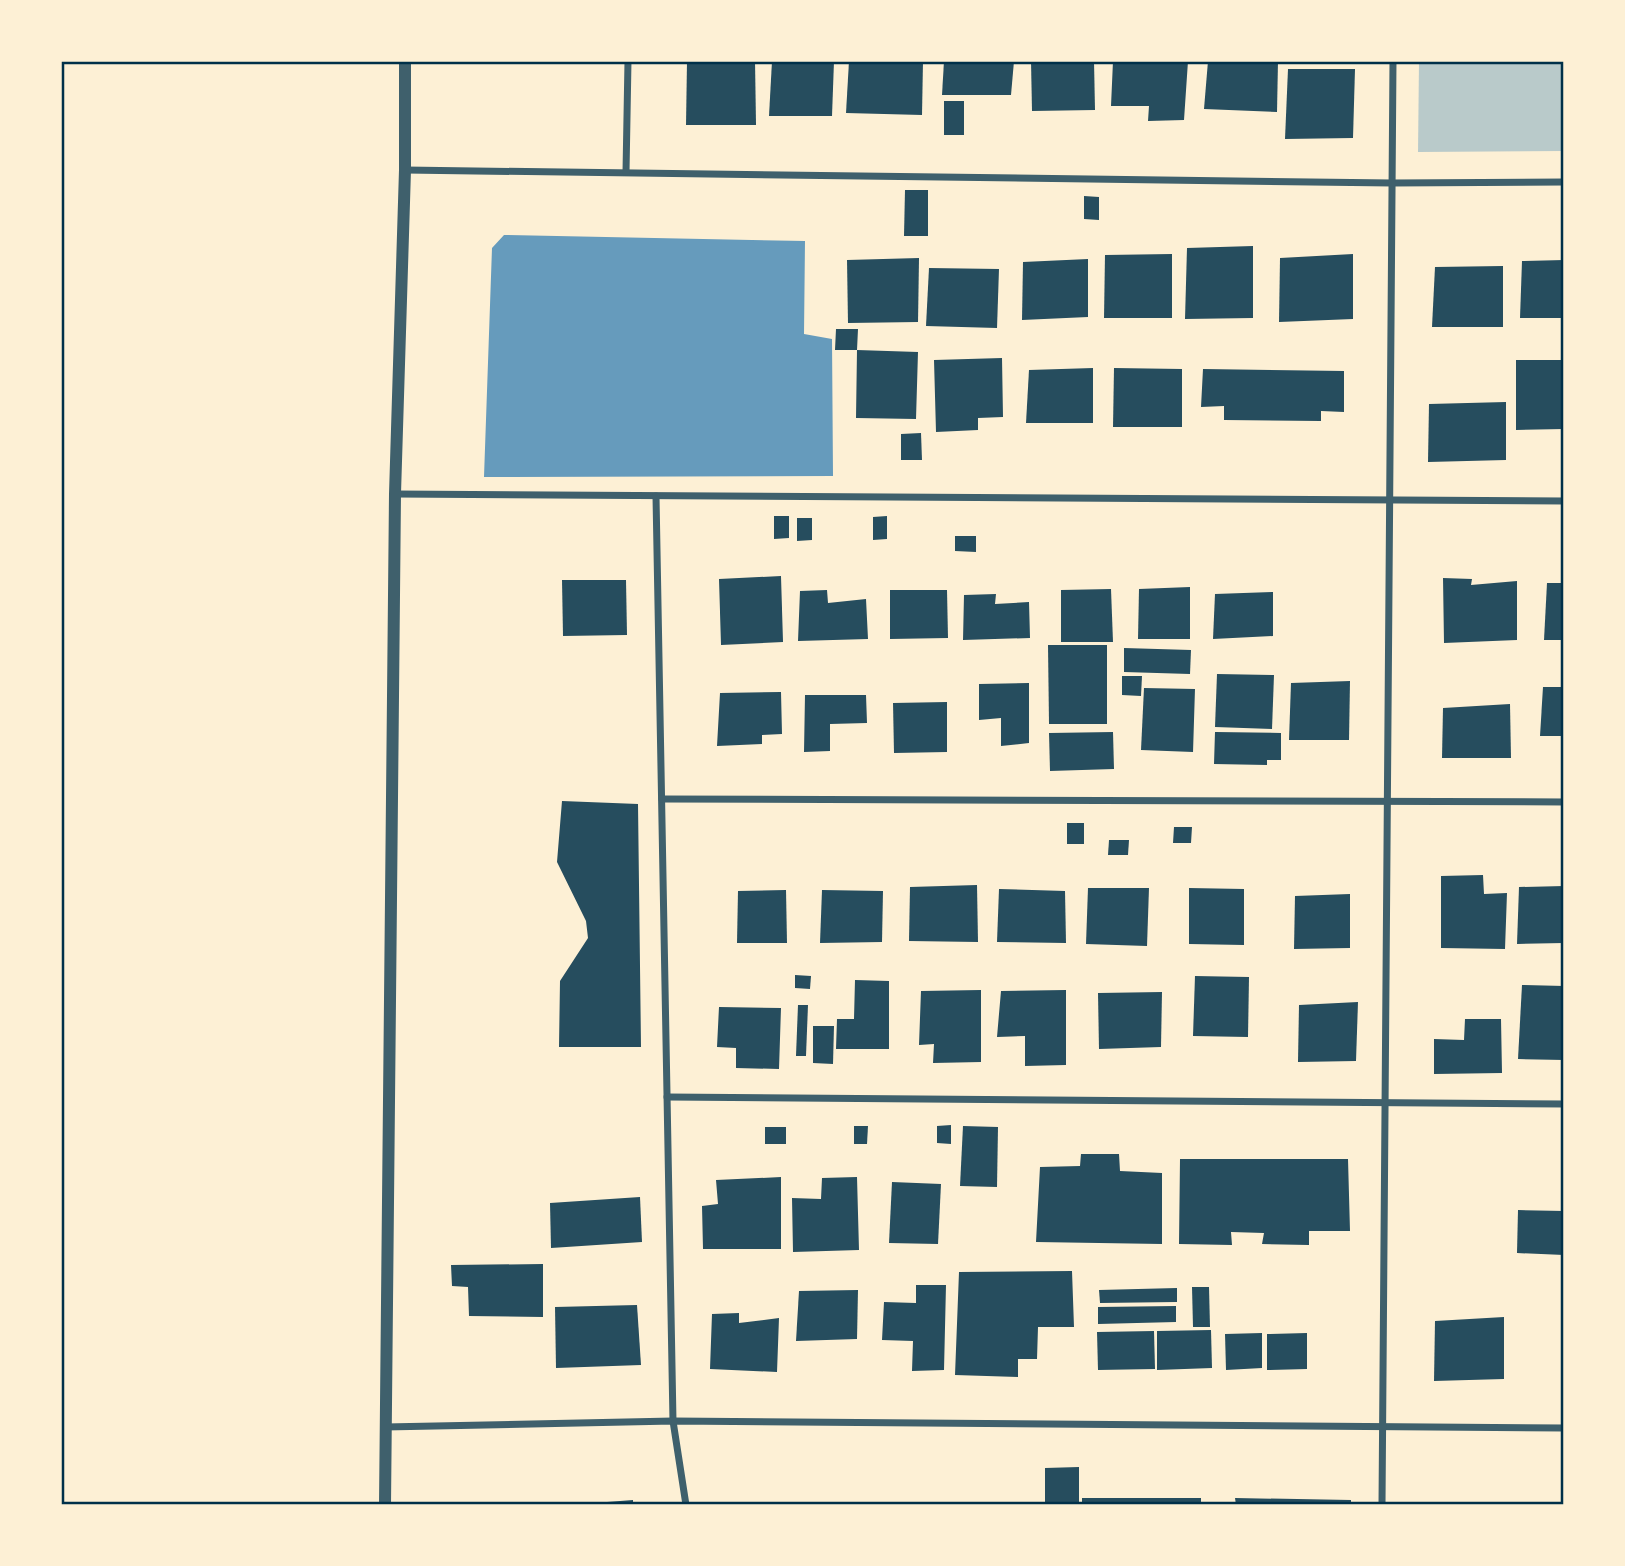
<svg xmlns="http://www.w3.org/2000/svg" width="1625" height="1566" font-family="Montserrat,sans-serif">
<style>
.green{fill:#b9caca}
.water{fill:#669bbc}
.building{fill:#264d5e}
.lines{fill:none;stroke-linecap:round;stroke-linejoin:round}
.minor{stroke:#3f606c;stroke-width:7}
.tertiary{stroke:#3f606c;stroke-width:12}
.neatline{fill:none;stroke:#003049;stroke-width:2.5}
</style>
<rect width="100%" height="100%" fill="#fdf0d5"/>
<!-- green -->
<path class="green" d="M 1419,61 L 1564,61 L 1564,151 L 1418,152 Z"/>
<!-- water -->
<path class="water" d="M 504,235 L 805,241 L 804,334 L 832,339 L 833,476 L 484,477 L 492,248 Z"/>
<!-- building -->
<g class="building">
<path d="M 687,61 L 755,61 L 756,125 L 686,125 Z"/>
<path d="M 772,61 L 834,61 L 832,116 L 769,116 Z"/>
<path d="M 849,61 L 923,61 L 922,115 L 846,113 Z"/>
<path d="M 944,61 L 1014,61 L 1011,95 L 942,95 Z"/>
<path d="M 1031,61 L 1094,61 L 1095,110 L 1032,111 Z"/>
<path d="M 1113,61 L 1188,61 L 1184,120 L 1148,121 L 1149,106 L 1111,106 Z"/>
<path d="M 1208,61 L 1278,61 L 1277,112 L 1204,109 Z"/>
<path d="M 1288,69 L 1355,69 L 1353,138 L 1285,139 Z"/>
<rect x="944" y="101" width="20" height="34"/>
<path d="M 905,190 L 928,190 L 928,236 L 904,236 Z"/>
<path d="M 1084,196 L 1099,197 L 1099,220 L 1084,219 Z"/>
<path d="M 1253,246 L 1253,318 L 1185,319 L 1187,248 Z"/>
<path d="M 1172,254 L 1172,318 L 1104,318 L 1105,255 Z"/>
<path d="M 1353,254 L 1353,319 L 1279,322 L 1280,258 Z"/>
<path d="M 919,258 L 918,322 L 848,323 L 847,260 Z"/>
<path d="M 1088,259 L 1088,317 L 1022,320 L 1023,262 Z"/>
<path d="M 1564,260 L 1564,318 L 1520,318 L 1522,261 Z"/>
<path d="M 1503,266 L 1503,327 L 1432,327 L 1435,267 Z"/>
<path d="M 929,268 L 999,269 L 997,328 L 926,326 Z"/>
<path d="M 836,329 L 858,329 L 857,350 L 918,352 L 916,419 L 856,418 L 857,350 L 835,350 Z"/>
<path d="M 1002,358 L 1003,417 L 978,418 L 978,430 L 936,432 L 934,360 Z"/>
<path d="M 1516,360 L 1564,360 L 1564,429 L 1516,430 Z"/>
<path d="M 1093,368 L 1093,423 L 1026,423 L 1029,370 Z"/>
<path d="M 1114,368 L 1182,369 L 1182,427 L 1113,427 Z"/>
<path d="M 1203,369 L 1344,371 L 1344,412 L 1321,411 L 1321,421 L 1224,420 L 1224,406 L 1201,407 Z"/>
<path d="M 1506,402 L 1506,460 L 1428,462 L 1429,404 Z"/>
<path d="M 921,433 L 922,460 L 901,460 L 901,434 Z"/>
<path d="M 774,516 L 789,516 L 789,538 L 774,539 Z"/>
<path d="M 887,516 L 887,539 L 873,540 L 873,517 Z"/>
<path d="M 797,518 L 812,518 L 812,540 L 797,541 Z"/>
<path d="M 955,536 L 976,536 L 976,552 L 955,551 Z"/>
<path d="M 781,576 L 783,642 L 721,645 L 719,579 Z"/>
<path d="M 1443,578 L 1472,579 L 1471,585 L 1517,581 L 1517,640 L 1444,643 Z"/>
<path d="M 562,580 L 626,580 L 627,635 L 563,636 Z"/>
<path d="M 1547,583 L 1564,583 L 1564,640 L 1544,640 Z"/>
<path d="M 1190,587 L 1190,639 L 1138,639 L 1139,589 Z"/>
<path d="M 1111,589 L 1113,642 L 1061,642 L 1061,590 Z"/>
<path d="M 827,590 L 828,603 L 866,599 L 868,639 L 798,641 L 800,591 Z"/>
<path d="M 890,590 L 947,590 L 948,638 L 890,639 Z"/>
<path d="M 1273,592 L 1273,636 L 1213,639 L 1215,594 Z"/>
<path d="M 996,594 L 995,604 L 1029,602 L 1030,638 L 963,640 L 964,595 Z"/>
<path d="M 1048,645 L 1107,645 L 1107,724 L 1049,724 Z"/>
<path d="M 1124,648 L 1191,650 L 1190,674 L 1124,672 Z"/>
<path d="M 1217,674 L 1274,675 L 1272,729 L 1215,727 Z"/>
<path d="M 1122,676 L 1142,676 L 1141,696 L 1122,695 Z"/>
<path d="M 1350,681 L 1349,740 L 1289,740 L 1291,683 Z"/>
<path d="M 1029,683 L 1029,743 L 1001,746 L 1001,718 L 979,720 L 979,684 Z"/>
<path d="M 1543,687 L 1564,687 L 1564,736 L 1540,736 Z"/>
<path d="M 1144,688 L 1195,689 L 1193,752 L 1141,750 Z"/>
<path d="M 781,692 L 782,734 L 762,735 L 762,744 L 717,746 L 720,693 Z"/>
<path d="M 805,695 L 866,695 L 867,723 L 830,724 L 830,751 L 804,752 Z"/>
<path d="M 947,702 L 947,752 L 894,753 L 893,703 Z"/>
<path d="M 1510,704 L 1511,758 L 1442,758 L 1443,708 Z"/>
<path d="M 1113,732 L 1114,769 L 1050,771 L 1049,733 Z"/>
<path d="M 1215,732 L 1281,733 L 1281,760 L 1267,760 L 1267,765 L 1214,764 Z"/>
<path d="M 562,801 L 638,804 L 641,1047 L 559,1047 L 560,981 L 588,938 L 586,921 L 557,862 Z"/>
<rect x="1067" y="823" width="17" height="21"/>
<path d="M 1174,827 L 1192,827 L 1191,843 L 1173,843 Z"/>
<path d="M 1109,840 L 1129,840 L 1128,855 L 1108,855 Z"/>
<path d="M 1483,875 L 1484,894 L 1507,893 L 1505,949 L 1441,948 L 1441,876 Z"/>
<path d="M 977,885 L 978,942 L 909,941 L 910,887 Z"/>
<path d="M 1564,886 L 1564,943 L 1517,944 L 1519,887 Z"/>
<path d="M 1088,888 L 1149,888 L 1147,946 L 1086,944 Z"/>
<path d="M 1189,888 L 1244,889 L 1244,945 L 1189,944 Z"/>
<path d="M 999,889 L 1065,891 L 1066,943 L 997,942 Z"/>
<path d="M 786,890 L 787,943 L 737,943 L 738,891 Z"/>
<path d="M 822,890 L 883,891 L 882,942 L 820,943 Z"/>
<path d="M 1350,894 L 1350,948 L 1294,949 L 1295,896 Z"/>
<path d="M 795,975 L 811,976 L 810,989 L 795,988 Z"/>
<path d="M 1195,976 L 1249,977 L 1248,1037 L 1193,1036 Z"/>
<path d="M 855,980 L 889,981 L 889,1049 L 836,1049 L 837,1019 L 854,1019 Z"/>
<path d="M 1522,985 L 1564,986 L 1564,1060 L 1518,1059 Z"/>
<path d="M 981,990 L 981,1062 L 933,1063 L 934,1044 L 919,1045 L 921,991 Z"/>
<path d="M 1066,990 L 1066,1065 L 1025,1066 L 1025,1036 L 997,1037 L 1001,991 Z"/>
<path d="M 1162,992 L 1161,1047 L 1099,1049 L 1098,993 Z"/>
<path d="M 1358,1002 L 1356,1061 L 1298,1062 L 1299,1005 Z"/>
<path d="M 798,1005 L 808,1005 L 806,1056 L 796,1056 Z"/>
<path d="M 719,1007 L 781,1008 L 779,1069 L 736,1068 L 736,1048 L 717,1047 Z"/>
<path d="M 1465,1019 L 1501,1019 L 1502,1073 L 1434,1074 L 1434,1039 L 1464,1040 Z"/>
<path d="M 813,1026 L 834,1026 L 833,1064 L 813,1063 Z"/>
<path d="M 951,1125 L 951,1144 L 937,1143 L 937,1126 Z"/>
<path d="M 854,1126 L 868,1126 L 867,1144 L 854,1144 Z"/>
<path d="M 963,1126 L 998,1127 L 997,1187 L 960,1186 Z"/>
<rect x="765" y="1127" width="21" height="17"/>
<path d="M 1081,1154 L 1119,1154 L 1120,1171 L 1162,1173 L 1162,1244 L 1036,1242 L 1040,1167 L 1080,1166 Z"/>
<path d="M 1180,1159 L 1348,1159 L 1350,1231 L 1309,1231 L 1309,1245 L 1262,1244 L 1264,1233 L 1231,1232 L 1232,1245 L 1179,1244 Z"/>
<path d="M 781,1177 L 781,1249 L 703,1249 L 702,1206 L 718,1204 L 716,1180 Z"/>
<path d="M 857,1177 L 859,1250 L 793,1252 L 792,1198 L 821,1199 L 822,1178 Z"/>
<path d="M 892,1182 L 941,1184 L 938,1244 L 889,1243 Z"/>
<path d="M 640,1197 L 642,1242 L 551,1248 L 550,1203 Z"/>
<path d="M 1518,1210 L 1564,1211 L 1564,1255 L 1517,1253 Z"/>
<path d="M 543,1264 L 543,1317 L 469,1316 L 468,1287 L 452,1286 L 451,1265 Z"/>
<path d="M 1072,1271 L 1074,1327 L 1038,1327 L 1037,1359 L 1018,1359 L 1018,1377 L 955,1375 L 959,1272 Z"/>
<path d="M 916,1285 L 946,1285 L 944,1370 L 912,1371 L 913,1341 L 882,1340 L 884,1302 L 916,1303 Z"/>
<path d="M 1192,1287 L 1209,1287 L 1210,1327 L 1193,1327 Z"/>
<path d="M 1177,1288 L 1177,1302 L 1100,1303 L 1099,1290 Z"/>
<path d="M 858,1290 L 857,1339 L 796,1341 L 799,1291 Z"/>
<path d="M 637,1305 L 641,1365 L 556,1368 L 555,1307 Z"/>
<path d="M 1176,1306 L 1176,1322 L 1098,1324 L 1098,1307 Z"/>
<path d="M 739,1313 L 739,1323 L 779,1318 L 777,1372 L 710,1369 L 712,1314 Z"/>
<path d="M 1504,1317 L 1504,1379 L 1434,1381 L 1435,1321 Z"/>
<path d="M 1211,1330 L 1212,1368 L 1157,1370 L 1157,1331 Z"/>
<path d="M 1154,1331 L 1155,1369 L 1098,1370 L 1097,1332 Z"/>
<path d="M 1262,1333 L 1262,1368 L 1226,1370 L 1225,1334 Z"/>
<path d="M 1307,1333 L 1307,1369 L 1267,1370 L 1267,1334 Z"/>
<path d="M 1079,1467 L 1079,1505 L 1045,1505 L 1045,1468 Z"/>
<rect x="1082" y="1498" width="119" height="7"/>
<path d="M 1235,1498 L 1351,1500 L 1351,1505 L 1236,1505 Z"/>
<path d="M 633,1500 L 633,1505 L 594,1505 L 594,1503 Z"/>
</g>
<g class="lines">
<!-- minor -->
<g class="minor">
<path d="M 405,170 L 1392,183 L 1564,182"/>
<path d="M 626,172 L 628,61"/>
<path d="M 395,494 L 1564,501"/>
<path d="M 656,496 L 673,1421 L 686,1505"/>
<path d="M 662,799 L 1564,802"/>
<path d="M 667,1097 L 1564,1104"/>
<path d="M 385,1427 L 673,1421 L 1564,1428"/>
<path d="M 1382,1505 L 1393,61"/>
</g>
<!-- tertiary -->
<path class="tertiary" d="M 385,1505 L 395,494 L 405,170 L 405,61"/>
</g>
<!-- border -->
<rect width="1625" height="1566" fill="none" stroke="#fdf0d5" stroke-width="126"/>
<rect x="63" y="63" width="1499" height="1440" class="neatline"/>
</svg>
